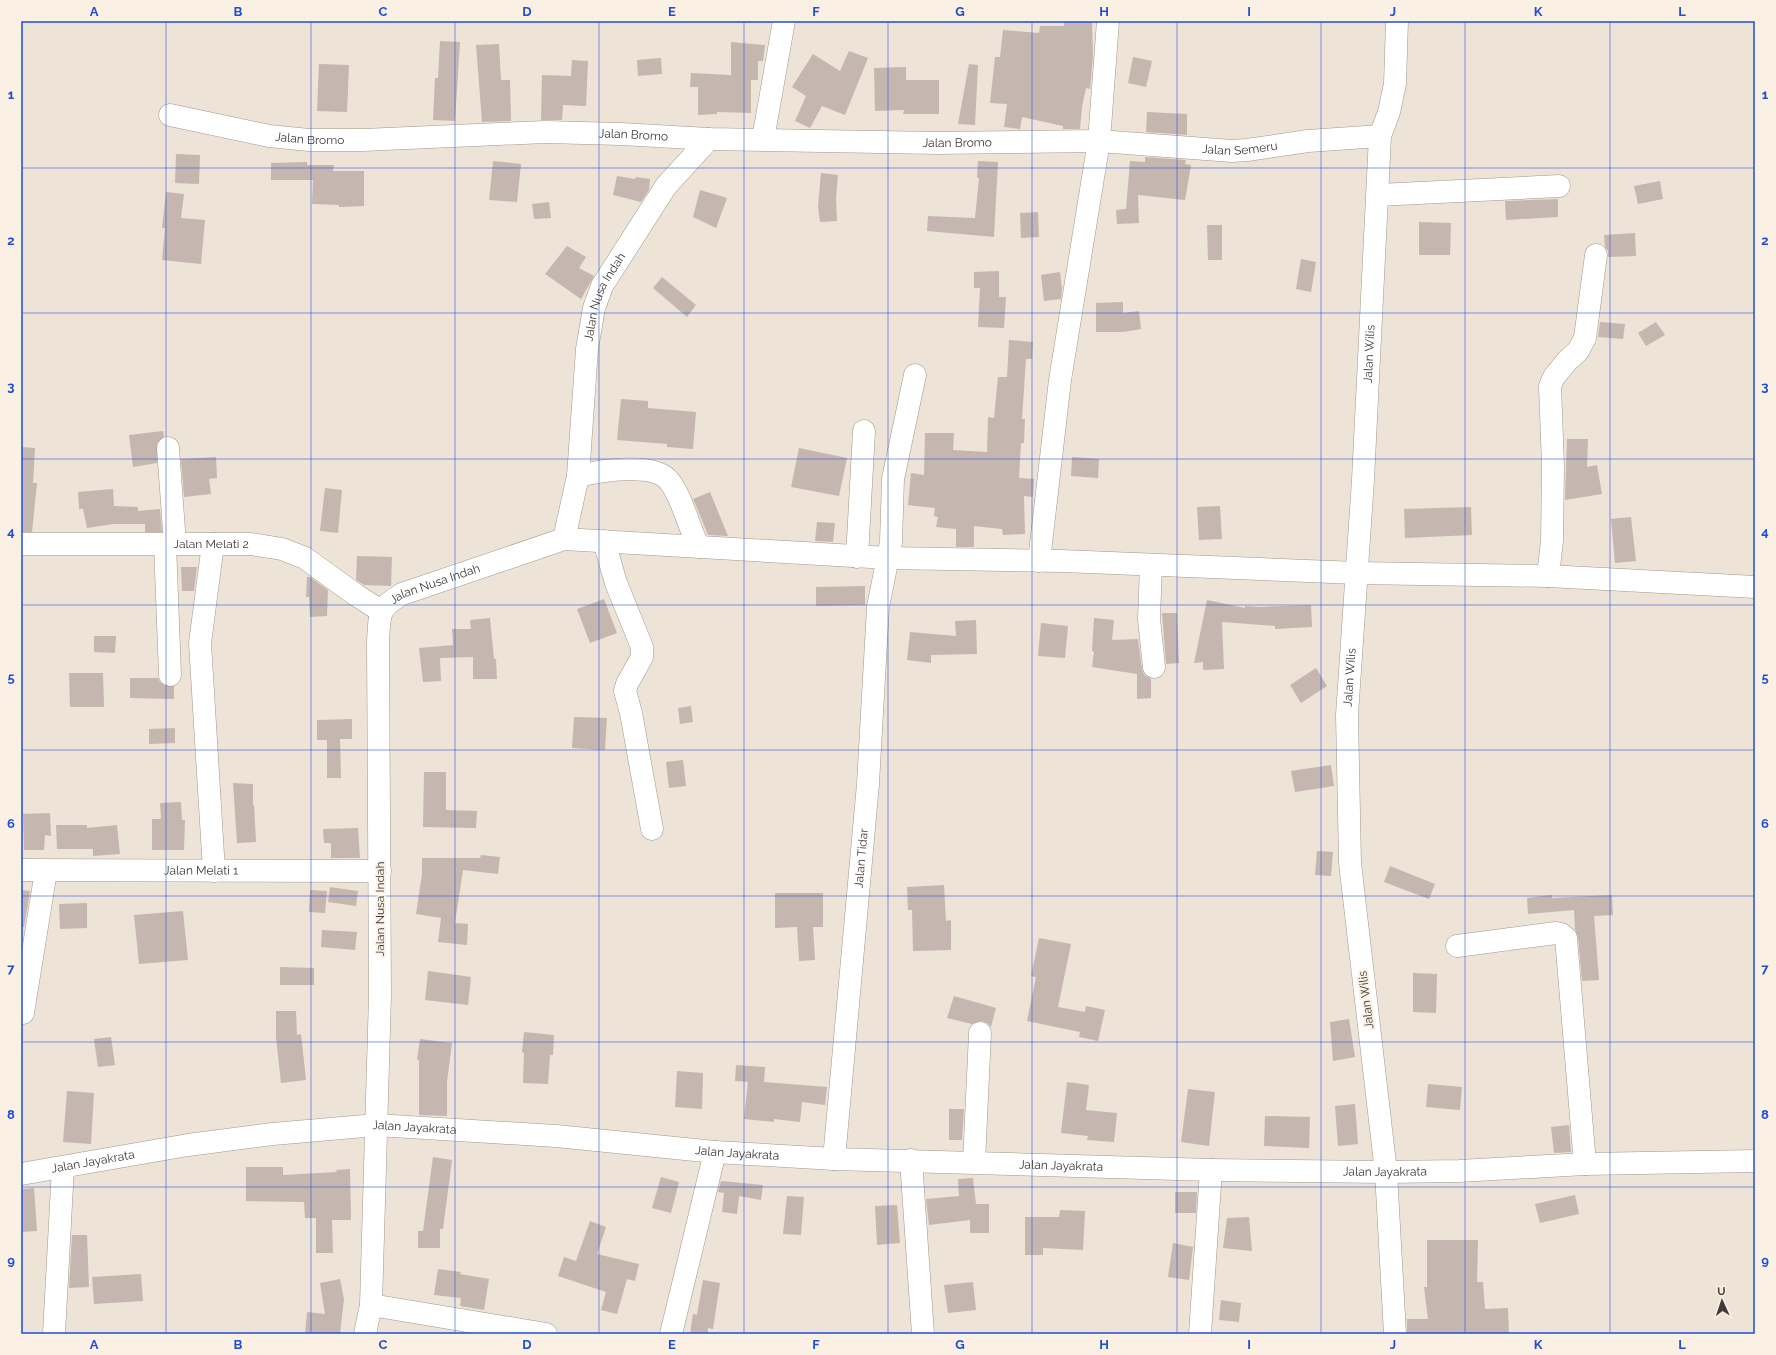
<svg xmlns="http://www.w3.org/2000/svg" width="1776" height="1355" font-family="Raleway,sans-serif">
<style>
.building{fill:#c5b6af}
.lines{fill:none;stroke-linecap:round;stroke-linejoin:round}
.minor-casing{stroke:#a1978b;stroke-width:23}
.minor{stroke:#fff;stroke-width:22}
.grid{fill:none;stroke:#1d4ed8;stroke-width:1;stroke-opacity:0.55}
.labels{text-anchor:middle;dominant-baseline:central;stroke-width:4;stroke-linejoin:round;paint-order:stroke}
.street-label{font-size:12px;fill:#3f3b36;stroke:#fbf0e4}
.neatline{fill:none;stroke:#1d4ed8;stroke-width:1.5}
.grid-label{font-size:13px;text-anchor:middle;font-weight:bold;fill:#1d4ed8}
</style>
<rect width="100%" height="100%" fill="#eee3d7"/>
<!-- building -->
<g class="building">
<path d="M 1092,21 L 1093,57 L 1090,89 L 1086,88 L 1082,107 L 1080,129 L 1063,129 L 1063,126 L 1022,117 L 1020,129 L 1004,127 L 1007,104 L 990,103 L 995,57 L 1000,57 L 1003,30 L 1039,33 L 1040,26 L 1064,26 L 1064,22 Z"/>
<path d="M 440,41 L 460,42 L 455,121 L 433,120 L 435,78 L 438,78 Z"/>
<path d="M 731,42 L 765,45 L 763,61 L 758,61 L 758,80 L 751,80 L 751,113 L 717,112 L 717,114 L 698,115 L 698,87 L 690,87 L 691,73 L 731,75 Z"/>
<path d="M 499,44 L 501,80 L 510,80 L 511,121 L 482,122 L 476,45 Z"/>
<path d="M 849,51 L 868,58 L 845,115 L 822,106 L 810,128 L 795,121 L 806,96 L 792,87 L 813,54 L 840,71 Z"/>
<path d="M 1133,57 L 1152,61 L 1146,87 L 1128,83 Z"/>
<path d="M 661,58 L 662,74 L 638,76 L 637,60 Z"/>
<path d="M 572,60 L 588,61 L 586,106 L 563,105 L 562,120 L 541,120 L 542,75 L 571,76 Z"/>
<path d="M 319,64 L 349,65 L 347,112 L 317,111 Z"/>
<path d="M 969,64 L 978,65 L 975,125 L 958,124 Z"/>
<path d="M 906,67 L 906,80 L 939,80 L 939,114 L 903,114 L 904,110 L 875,111 L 874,68 Z"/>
<path d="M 1147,112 L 1187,114 L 1187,135 L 1146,132 Z"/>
<path d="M 176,154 L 200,155 L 199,184 L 175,183 Z"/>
<path d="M 1145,157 L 1186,160 L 1185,164 L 1191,165 L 1185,200 L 1138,195 L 1139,223 L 1117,224 L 1116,210 L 1126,209 L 1130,161 L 1145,162 Z"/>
<path d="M 493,161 L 521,164 L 517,202 L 489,200 Z"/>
<path d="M 978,161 L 998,162 L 994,237 L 927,231 L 928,216 L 975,218 L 979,178 L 977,178 Z"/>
<path d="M 307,162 L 307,165 L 334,165 L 333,171 L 364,171 L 364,206 L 339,207 L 339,205 L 312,204 L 313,180 L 271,180 L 271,163 Z"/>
<path d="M 821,173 L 838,175 L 836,199 L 837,221 L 820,222 L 818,206 Z"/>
<path d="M 617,176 L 635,179 L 636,177 L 650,179 L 649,190 L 641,202 L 613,195 Z"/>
<path d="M 1660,181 L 1663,199 L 1638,204 L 1634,186 Z"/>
<path d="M 700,190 L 727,198 L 716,228 L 693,217 Z"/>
<path d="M 166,192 L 184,194 L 181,218 L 205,220 L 201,264 L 162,260 L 165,228 L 162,228 Z"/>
<path d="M 1558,199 L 1558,217 L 1506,220 L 1505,201 Z"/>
<path d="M 549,202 L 551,218 L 534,219 L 532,204 Z"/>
<path d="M 1038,212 L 1039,237 L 1021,238 L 1020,213 Z"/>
<path d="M 1419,222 L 1451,223 L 1450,255 L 1419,255 Z"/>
<path d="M 1207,225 L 1222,225 L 1222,260 L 1208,260 Z"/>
<path d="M 1635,233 L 1636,256 L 1608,257 L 1608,251 L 1605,247 L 1604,235 Z"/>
<path d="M 567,246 L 586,257 L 579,268 L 594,276 L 581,299 L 545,274 Z"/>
<path d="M 1301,259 L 1316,262 L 1311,292 L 1296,289 Z"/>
<path d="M 999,271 L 999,297 L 1006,297 L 1004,328 L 978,327 L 980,288 L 974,288 L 974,272 Z"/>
<path d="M 1060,272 L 1062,289 L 1061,299 L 1044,301 L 1041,275 Z"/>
<path d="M 662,277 L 696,305 L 687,317 L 653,288 Z"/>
<path d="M 1123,302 L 1123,313 L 1139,311 L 1141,329 L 1123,332 L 1096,332 L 1096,303 Z"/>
<path d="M 1600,322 L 1625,324 L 1623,339 L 1598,337 Z"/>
<path d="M 1656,322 L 1665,335 L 1646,346 L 1638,333 Z"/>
<path d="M 1009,340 L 1033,342 L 1032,359 L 1026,359 L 1022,419 L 1025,419 L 1024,443 L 1021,443 L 1019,478 L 1034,479 L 1033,497 L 1024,496 L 1025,534 L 1003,535 L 1002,529 L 974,526 L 974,547 L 956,547 L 956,529 L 936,527 L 938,517 L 934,516 L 935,508 L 908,505 L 911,473 L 924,475 L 925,433 L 954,433 L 953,450 L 987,452 L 988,417 L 994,418 L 998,377 L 1007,377 Z"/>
<path d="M 621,399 L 648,401 L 648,408 L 696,412 L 693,449 L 667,447 L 667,444 L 617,440 Z"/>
<path d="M 163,431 L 164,437 L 157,443 L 157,463 L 133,467 L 129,435 Z"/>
<path d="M 1567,439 L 1588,439 L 1587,467 L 1597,465 L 1602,494 L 1565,500 Z"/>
<path d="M 21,447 L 35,448 L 33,483 L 37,483 L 32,532 L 21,532 Z"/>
<path d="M 799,448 L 847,458 L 839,496 L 791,487 Z"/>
<path d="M 216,457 L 217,478 L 209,479 L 211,494 L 184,497 L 181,459 Z"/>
<path d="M 1072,457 L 1099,459 L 1098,478 L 1071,476 Z"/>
<path d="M 325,488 L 342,490 L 338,533 L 320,531 Z"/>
<path d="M 113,489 L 114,506 L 138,507 L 138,511 L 160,509 L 162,532 L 145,532 L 145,524 L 113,524 L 87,528 L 83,509 L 79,509 L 78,492 Z"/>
<path d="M 710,492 L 728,536 L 708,535 L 695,503 L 693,499 Z"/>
<path d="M 1220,506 L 1222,539 L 1199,540 L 1197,507 Z"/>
<path d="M 1471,507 L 1472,535 L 1405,538 L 1404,509 Z"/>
<path d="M 1631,517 L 1636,561 L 1615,563 L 1611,519 Z"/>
<path d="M 817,522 L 835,523 L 833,542 L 815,541 Z"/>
<path d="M 357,556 L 392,557 L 391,586 L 364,585 L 356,580 Z"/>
<path d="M 181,567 L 197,567 L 194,591 L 182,591 Z"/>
<path d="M 307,577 L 310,577 L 328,590 L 327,616 L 310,617 L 309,597 L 306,597 Z"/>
<path d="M 865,586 L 865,605 L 816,606 L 816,587 Z"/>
<path d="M 604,599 L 617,633 L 590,643 L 577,609 Z"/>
<path d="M 1207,600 L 1245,608 L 1245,606 L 1260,607 L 1311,605 L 1312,627 L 1275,629 L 1275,626 L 1222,622 L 1224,669 L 1203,670 L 1203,662 L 1194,663 Z"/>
<path d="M 1162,613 L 1177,613 L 1179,663 L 1166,664 Z"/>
<path d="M 490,618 L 494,659 L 496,659 L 497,679 L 473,679 L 473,657 L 440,658 L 441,681 L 423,682 L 419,648 L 453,645 L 452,629 L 471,629 L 470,620 Z"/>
<path d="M 1094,618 L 1114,620 L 1112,640 L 1138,639 L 1142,669 L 1144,675 L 1151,679 L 1151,698 L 1137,699 L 1137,674 L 1092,667 L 1094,652 L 1092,651 Z"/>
<path d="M 976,620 L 977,654 L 931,655 L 931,663 L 907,660 L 910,632 L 956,636 L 955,621 Z"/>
<path d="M 1041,623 L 1068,626 L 1065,658 L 1038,656 Z"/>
<path d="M 94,636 L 116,636 L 115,653 L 94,652 Z"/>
<path d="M 1316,668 L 1327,686 L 1301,703 L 1290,685 Z"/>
<path d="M 69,673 L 103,673 L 104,707 L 70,707 Z"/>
<path d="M 130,678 L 158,678 L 160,682 L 165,686 L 174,686 L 174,699 L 130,698 Z"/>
<path d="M 691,706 L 693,722 L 680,724 L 678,708 Z"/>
<path d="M 574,717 L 607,718 L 605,750 L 572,748 Z"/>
<path d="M 352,719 L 352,739 L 340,739 L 341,778 L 327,778 L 327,740 L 317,740 L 317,720 Z"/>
<path d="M 175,728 L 175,743 L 149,744 L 149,729 Z"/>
<path d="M 683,760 L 686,786 L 669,788 L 666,762 Z"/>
<path d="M 1331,765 L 1334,786 L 1295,792 L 1291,771 Z"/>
<path d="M 424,772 L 446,772 L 446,810 L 477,811 L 476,828 L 423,827 Z"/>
<path d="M 233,783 L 253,784 L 253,805 L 254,805 L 256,842 L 237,843 Z"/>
<path d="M 181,802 L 182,820 L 185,820 L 184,850 L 152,850 L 152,819 L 161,819 L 160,803 Z"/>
<path d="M 50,813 L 51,836 L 45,835 L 44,850 L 24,850 L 23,814 Z"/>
<path d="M 56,825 L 87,825 L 87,828 L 117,825 L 120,854 L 93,856 L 93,849 L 57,849 Z"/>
<path d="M 358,828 L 360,858 L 331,858 L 331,843 L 324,843 L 323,829 Z"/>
<path d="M 1317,851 L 1333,852 L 1331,876 L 1315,875 Z"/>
<path d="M 481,855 L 500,857 L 498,874 L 463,870 L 455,923 L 468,924 L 467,945 L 438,942 L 441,918 L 416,914 L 422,874 L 422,858 L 480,858 Z"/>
<path d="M 1390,866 L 1435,884 L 1429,899 L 1384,882 Z"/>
<path d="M 944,885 L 946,921 L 951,920 L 951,950 L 913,951 L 912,910 L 908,910 L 907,887 Z"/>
<path d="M 330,887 L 358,891 L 356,906 L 328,902 Z"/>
<path d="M 21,890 L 30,891 L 24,927 L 21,927 Z"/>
<path d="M 310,890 L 327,891 L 325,913 L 309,912 Z"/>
<path d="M 775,893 L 823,893 L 823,927 L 813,927 L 815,960 L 799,961 L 797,927 L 775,928 Z"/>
<path d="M 1552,895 L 1552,898 L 1612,895 L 1613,915 L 1594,916 L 1599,980 L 1582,981 L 1578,937 L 1575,929 L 1574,910 L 1528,914 L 1527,898 Z"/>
<path d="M 87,903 L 87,928 L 60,929 L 59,904 Z"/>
<path d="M 183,911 L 188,960 L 139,964 L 134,915 Z"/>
<path d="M 322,930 L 357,932 L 355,950 L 321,947 Z"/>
<path d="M 1039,938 L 1071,944 L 1058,1007 L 1085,1012 L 1086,1006 L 1105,1010 L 1098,1041 L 1079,1037 L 1080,1032 L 1027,1021 L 1036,977 L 1031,976 Z"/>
<path d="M 280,967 L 314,968 L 314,985 L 280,985 Z"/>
<path d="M 428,971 L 471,977 L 468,1005 L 425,1000 Z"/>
<path d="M 1413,973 L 1437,974 L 1436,1013 L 1413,1012 Z"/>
<path d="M 954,996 L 996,1008 L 991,1027 L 987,1023 L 981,1021 L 972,1024 L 947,1018 Z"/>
<path d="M 276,1011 L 296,1011 L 297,1035 L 301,1034 L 306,1080 L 281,1083 L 276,1037 Z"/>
<path d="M 1349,1019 L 1355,1057 L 1333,1061 L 1330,1022 Z"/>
<path d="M 524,1032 L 554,1035 L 553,1055 L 550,1055 L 548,1084 L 523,1083 L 524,1053 L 522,1052 Z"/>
<path d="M 111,1037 L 115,1065 L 98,1067 L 94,1039 Z"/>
<path d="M 420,1039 L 452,1043 L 447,1082 L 447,1116 L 419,1115 L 419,1060 L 417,1060 Z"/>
<path d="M 736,1065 L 765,1067 L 764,1082 L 827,1087 L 825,1105 L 802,1102 L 800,1122 L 774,1119 L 774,1122 L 744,1119 L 748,1082 L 735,1081 Z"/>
<path d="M 677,1071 L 703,1073 L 702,1109 L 675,1107 Z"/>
<path d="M 1067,1082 L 1089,1085 L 1086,1110 L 1117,1113 L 1114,1142 L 1087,1140 L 1088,1136 L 1061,1133 Z"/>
<path d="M 1428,1084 L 1462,1087 L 1460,1110 L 1426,1107 Z"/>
<path d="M 1188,1089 L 1215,1092 L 1209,1146 L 1181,1142 Z"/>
<path d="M 67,1091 L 94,1093 L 91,1144 L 63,1142 Z"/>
<path d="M 1355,1104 L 1358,1144 L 1338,1146 L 1335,1106 Z"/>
<path d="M 949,1109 L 964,1109 L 962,1140 L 949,1140 Z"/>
<path d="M 1265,1116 L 1310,1117 L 1309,1148 L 1264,1146 Z"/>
<path d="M 1569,1125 L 1571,1152 L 1554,1153 L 1551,1127 Z"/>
<path d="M 433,1157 L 452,1160 L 443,1229 L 440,1229 L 440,1248 L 418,1248 L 418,1231 L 423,1231 Z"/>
<path d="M 246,1167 L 283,1167 L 283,1175 L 337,1172 L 336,1170 L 350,1169 L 351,1220 L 332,1220 L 333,1253 L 316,1253 L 316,1218 L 305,1218 L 304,1202 L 246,1201 Z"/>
<path d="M 661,1177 L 679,1182 L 671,1213 L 652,1208 Z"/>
<path d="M 973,1178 L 976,1204 L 989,1204 L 989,1233 L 970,1233 L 970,1220 L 929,1225 L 926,1199 L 959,1196 L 958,1179 Z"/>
<path d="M 721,1181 L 763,1185 L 761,1200 L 739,1196 L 737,1214 L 722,1212 L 724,1193 L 718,1192 Z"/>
<path d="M 34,1188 L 37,1231 L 21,1232 L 21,1189 Z"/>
<path d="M 1175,1192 L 1197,1192 L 1196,1213 L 1175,1213 Z"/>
<path d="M 1575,1195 L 1579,1214 L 1540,1223 L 1535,1204 Z"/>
<path d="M 787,1196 L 804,1197 L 801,1235 L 783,1234 Z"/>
<path d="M 897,1205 L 900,1243 L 877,1245 L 875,1206 Z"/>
<path d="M 1060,1210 L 1085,1211 L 1083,1250 L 1043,1248 L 1043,1255 L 1025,1255 L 1025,1217 L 1059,1217 Z"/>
<path d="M 1249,1217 L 1252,1251 L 1223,1248 L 1227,1218 Z"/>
<path d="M 590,1221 L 606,1227 L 597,1254 L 639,1264 L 635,1281 L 627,1279 L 617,1314 L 601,1310 L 606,1292 L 558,1276 L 564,1257 L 576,1261 Z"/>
<path d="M 72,1235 L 87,1235 L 89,1287 L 69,1288 Z"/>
<path d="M 1427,1240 L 1478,1240 L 1477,1282 L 1483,1282 L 1485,1309 L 1508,1308 L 1509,1333 L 1407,1334 L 1407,1319 L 1428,1319 L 1424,1287 L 1427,1287 Z"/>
<path d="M 1173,1243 L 1193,1247 L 1189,1280 L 1168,1277 Z"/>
<path d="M 438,1269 L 461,1272 L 460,1274 L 489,1279 L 484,1310 L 460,1306 L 461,1298 L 434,1295 Z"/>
<path d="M 141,1274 L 143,1301 L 94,1304 L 92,1277 Z"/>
<path d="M 340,1279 L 344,1299 L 340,1334 L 305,1334 L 307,1312 L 325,1314 L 320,1283 Z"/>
<path d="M 703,1280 L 720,1283 L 713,1329 L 708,1328 L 708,1334 L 690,1334 L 693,1314 L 697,1315 Z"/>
<path d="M 973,1282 L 976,1310 L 948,1313 L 944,1285 Z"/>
<path d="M 1221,1300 L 1241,1303 L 1239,1322 L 1219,1320 Z"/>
</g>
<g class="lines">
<defs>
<g id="minor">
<path id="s1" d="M 170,115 L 269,136 L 309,140 L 363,140 L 545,132 L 621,134 L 709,139 L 938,143 L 1099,141 L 1232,151 L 1247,150 L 1308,141 L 1380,136"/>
<path d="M 763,139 L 784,21"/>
<path d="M 1378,195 L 1559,186"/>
<path d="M 168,448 L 175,544"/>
<path d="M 578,476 C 599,471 656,461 670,482 C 684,501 688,527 699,547"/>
<path d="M 564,539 L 888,558 L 1062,561 L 1357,573 L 1548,576 L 1755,587"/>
<path d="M 604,541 L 616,583 L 642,647 L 642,657 L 627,684 L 625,691 L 631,713 L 652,829"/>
<path id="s2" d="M 21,544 L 251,544 L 282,549 L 305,558 L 356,595 L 381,611"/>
<path d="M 165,544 L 170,675"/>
<path d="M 213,544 L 200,643 L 214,871"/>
<path d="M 857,557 L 864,431"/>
<path d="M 1039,561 L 1060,380 L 1099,141 L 1108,21"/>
<path d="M 1151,565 L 1149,619 L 1154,667"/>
<path d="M 1548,576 L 1552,541 L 1553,466 L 1550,386 L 1554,377 L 1567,361 L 1578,351 L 1585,338 L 1596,255"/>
<path id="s3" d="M 21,870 L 380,871"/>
<path d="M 1457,946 L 1556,933 L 1561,934 L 1566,938 L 1585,1164"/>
<path d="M 23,1013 L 46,871"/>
<path id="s4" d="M 834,1159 L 868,784 L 878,607 L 891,542 L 893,479 L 915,375"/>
<path d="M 911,1160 L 923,1334"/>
<path d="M 974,1162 L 980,1033"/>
<path id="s5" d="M 21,1174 L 188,1145 L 273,1134 L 376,1125 L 556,1136 L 715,1152 L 834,1159 L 1211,1170 L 1386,1172 L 1459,1171 L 1585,1164 L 1755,1161"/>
<path d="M 371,1305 L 546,1334"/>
<path d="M 54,1334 L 63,1167"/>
<path id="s6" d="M 365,1334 L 371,1305 L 380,995 L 378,641 C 380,614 377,609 402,594 L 564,539 L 578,476 L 587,349 L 594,308 L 602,286 L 666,186 L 709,139"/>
<path d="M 671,1334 L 715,1152"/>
<path d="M 1200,1334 L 1211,1170"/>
<path id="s7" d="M 1395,1334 L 1386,1172 L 1350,863 L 1347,715 L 1363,480 L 1380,136 L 1389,112 L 1395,84 L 1397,21"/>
</g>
</defs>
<!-- minor casing -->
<use href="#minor" class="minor-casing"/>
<!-- minor -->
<use href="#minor" class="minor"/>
</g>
<!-- grid -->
<path class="grid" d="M 166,21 L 166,1334M 311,21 L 311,1334M 455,21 L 455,1334M 599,21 L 599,1334M 744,21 L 744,1334M 888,21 L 888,1334M 1032,21 L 1032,1334M 1177,21 L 1177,1334M 1321,21 L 1321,1334M 1465,21 L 1465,1334M 1610,21 L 1610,1334M 21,168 L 1755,168M 21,313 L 1755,313M 21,459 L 1755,459M 21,605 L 1755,605M 21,750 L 1755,750M 21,896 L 1755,896M 21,1042 L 1755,1042M 21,1187 L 1755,1187"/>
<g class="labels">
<!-- street labels -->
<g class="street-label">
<text stroke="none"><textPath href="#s1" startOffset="466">Jalan Bromo</textPath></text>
<text stroke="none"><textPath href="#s1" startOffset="142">Jalan Bromo</textPath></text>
<text stroke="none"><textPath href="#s1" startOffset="790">Jalan Bromo</textPath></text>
<text stroke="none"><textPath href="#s1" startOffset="1073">Jalan Semeru</textPath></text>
<text stroke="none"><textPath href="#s6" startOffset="1169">Jalan Nusa Indah</textPath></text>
<text stroke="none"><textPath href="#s7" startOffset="983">Jalan Wilis</textPath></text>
<text stroke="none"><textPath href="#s2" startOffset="190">Jalan Melati 2</textPath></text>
<text stroke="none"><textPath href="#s6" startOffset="785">Jalan Nusa Indah</textPath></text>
<text stroke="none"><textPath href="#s7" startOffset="659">Jalan Wilis</textPath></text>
<text stroke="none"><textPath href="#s4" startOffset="302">Jalan Tidar</textPath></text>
<text stroke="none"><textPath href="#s3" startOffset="180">Jalan Melati 1</textPath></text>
<text transform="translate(380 909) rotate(-90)">Jalan Nusa Indah</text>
<text transform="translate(1366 1000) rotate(-97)">Jalan Wilis</text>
<text stroke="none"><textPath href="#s5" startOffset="397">Jalan Jayakrata</textPath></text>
<text stroke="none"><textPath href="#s5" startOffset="721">Jalan Jayakrata</textPath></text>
<text stroke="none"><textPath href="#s5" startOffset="73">Jalan Jayakrata</textPath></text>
<text stroke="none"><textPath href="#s5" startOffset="1045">Jalan Jayakrata</textPath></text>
<text stroke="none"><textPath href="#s5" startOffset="1369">Jalan Jayakrata</textPath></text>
</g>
</g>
<!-- border -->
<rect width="1776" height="1355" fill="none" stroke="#fbf0e4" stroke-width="44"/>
<!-- north arrow -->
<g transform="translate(1722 1301) rotate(357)" stroke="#fbf0e4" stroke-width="3" paint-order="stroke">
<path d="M0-3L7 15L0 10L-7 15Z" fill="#3f3b36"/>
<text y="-6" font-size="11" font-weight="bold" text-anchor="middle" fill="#3f3b36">U</text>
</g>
<rect x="22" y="22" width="1732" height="1311" class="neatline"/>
<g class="grid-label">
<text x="94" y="16">A</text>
<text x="238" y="16">B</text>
<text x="383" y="16">C</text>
<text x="527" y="16">D</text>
<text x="672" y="16">E</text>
<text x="816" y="16">F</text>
<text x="960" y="16">G</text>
<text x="1104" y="16">H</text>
<text x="1249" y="16">I</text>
<text x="1393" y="16">J</text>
<text x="1538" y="16">K</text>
<text x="1682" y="16">L</text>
<text x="11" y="99">1</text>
<text x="1765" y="99">1</text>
<text x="11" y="245">2</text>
<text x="1765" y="245">2</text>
<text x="11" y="391">3</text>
<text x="1765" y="391">3</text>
<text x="11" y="536">4</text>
<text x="1765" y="536">4</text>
<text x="11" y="682">5</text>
<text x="1765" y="682">5</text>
<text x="11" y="828">6</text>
<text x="1765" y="828">6</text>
<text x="11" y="973">7</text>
<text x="1765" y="973">7</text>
<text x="11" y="1119">8</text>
<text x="1765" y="1119">8</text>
<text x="11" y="1265">9</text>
<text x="1765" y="1265">9</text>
<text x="94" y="1349">A</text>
<text x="238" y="1349">B</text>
<text x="383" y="1349">C</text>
<text x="527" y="1349">D</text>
<text x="672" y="1349">E</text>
<text x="816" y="1349">F</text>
<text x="960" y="1349">G</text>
<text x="1104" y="1349">H</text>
<text x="1249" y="1349">I</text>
<text x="1393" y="1349">J</text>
<text x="1538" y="1349">K</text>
<text x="1682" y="1349">L</text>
</g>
</svg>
